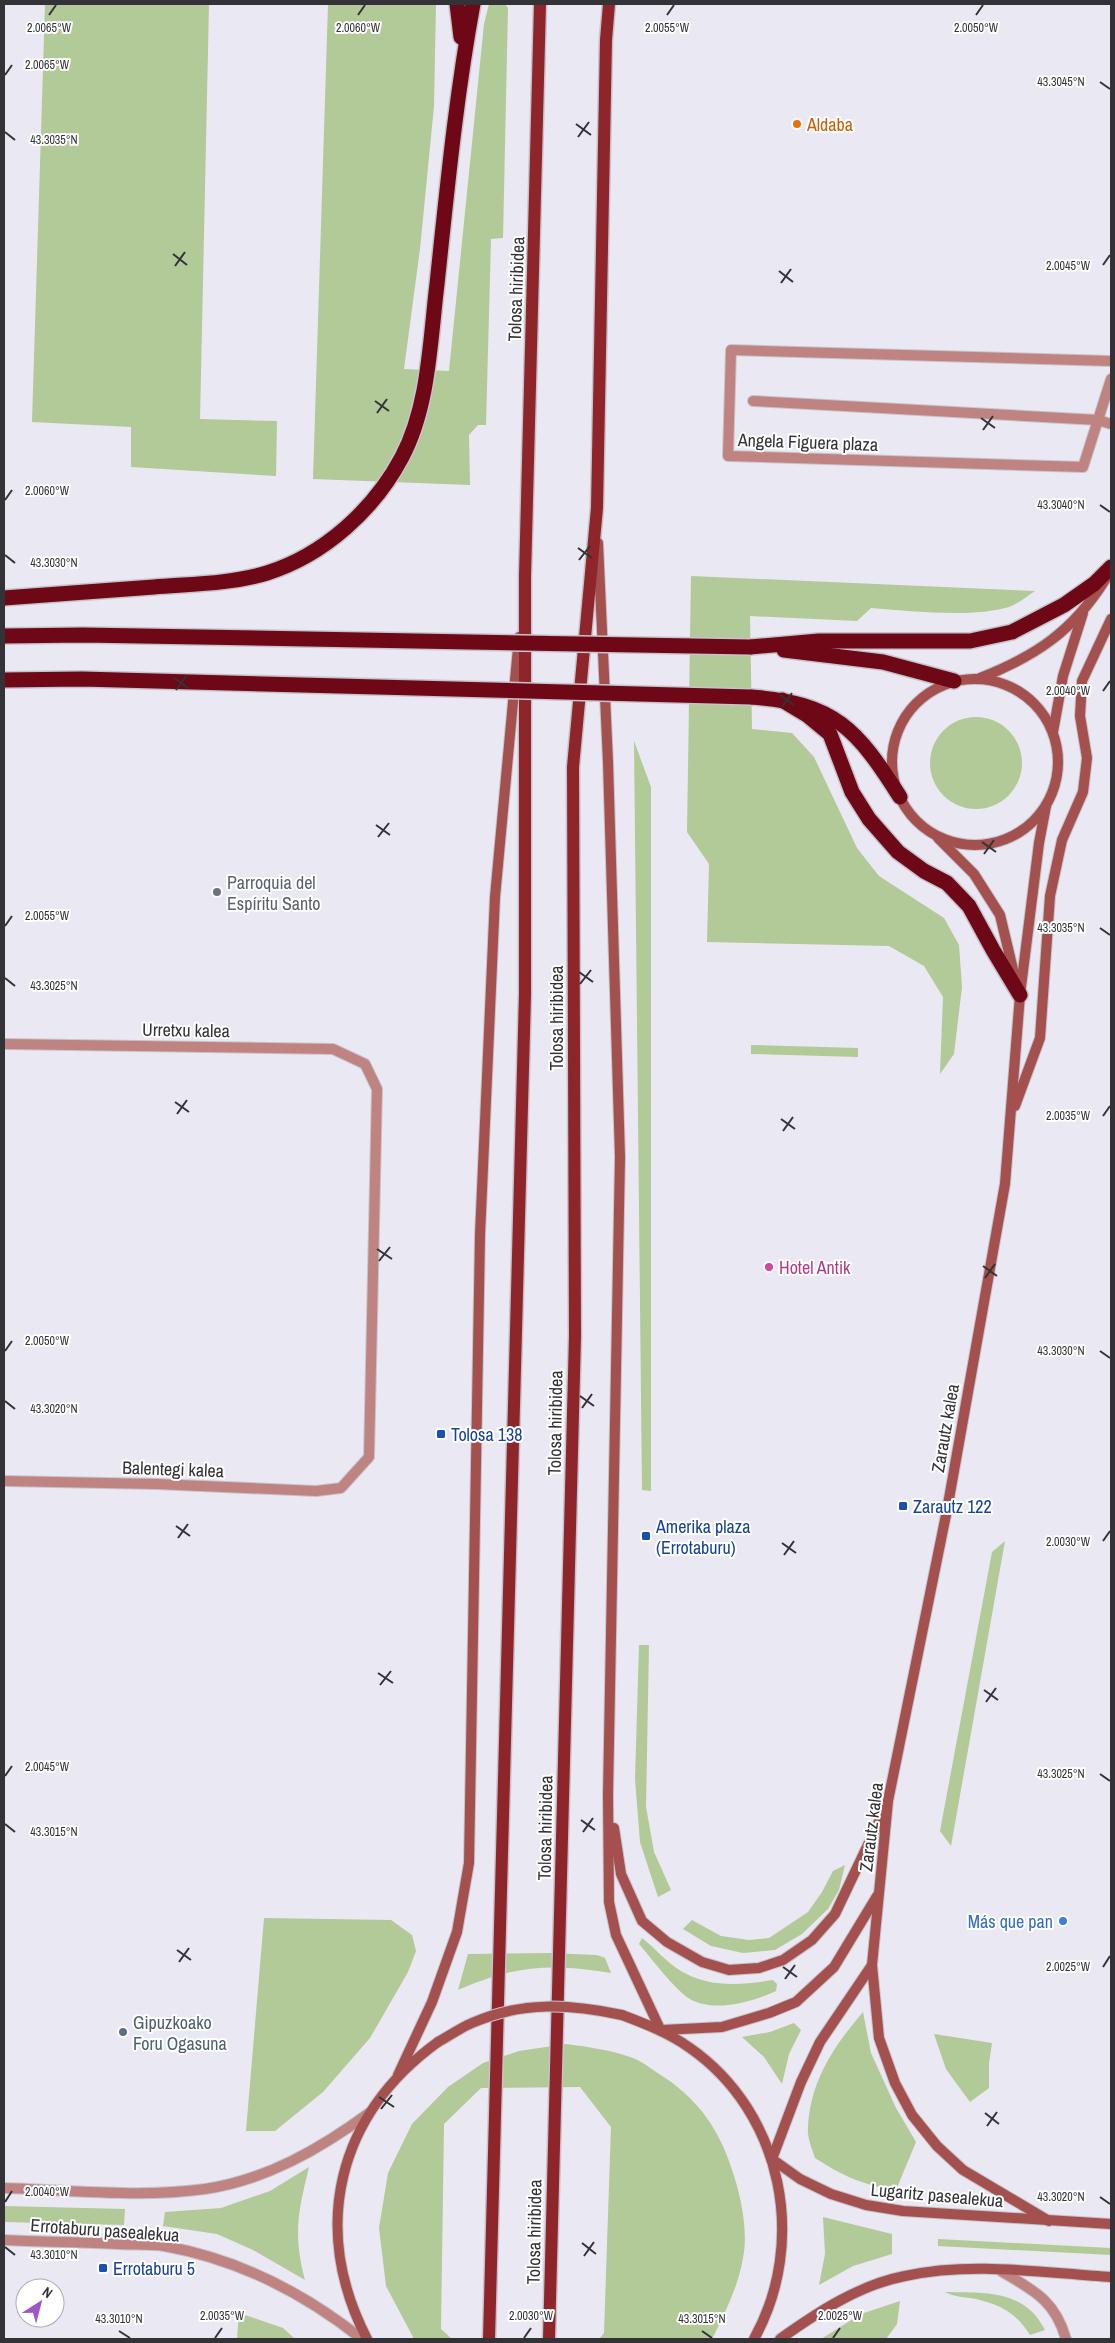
<svg xmlns="http://www.w3.org/2000/svg" width="1115" height="2343" font-family="'Archivo Narrow',sans-serif">
<style>
.green{fill:#b2c998}
.lines{fill:none;stroke-linecap:round;stroke-linejoin:round}
.street-casing{stroke:#c5c4cc;stroke-width:12}
.secondary-casing{stroke:#c5c4cc;stroke-width:12}
.primary-casing{stroke:#c5c4cc;stroke-width:15}
.highway-casing{stroke:#c5c4cc;stroke-width:18}
.street{stroke:#bf8381;stroke-width:10}
.secondary{stroke:#a4504f;stroke-width:10}
.primary{stroke:#8e252b;stroke-width:12}
.highway{stroke:#6f0816;stroke-width:15}
.secondary-bridge-casing{stroke:#c5c4cc;stroke-width:12;stroke-linecap:butt}
.highway-bridge-casing{stroke:#c5c4cc;stroke-width:18;stroke-linecap:butt}
.secondary-bridge{stroke:#a4504f;stroke-width:10}
.highway-bridge{stroke:#6f0816;stroke-width:15}
.ticks{fill:none;stroke:#333236;stroke-width:2}
.food-dot{fill:#e8710a;stroke:#fff;stroke-width:2}
.worship-dot{fill:#6b7280;stroke:#fff;stroke-width:2}
.hotel-dot{fill:#d1479c;stroke:#fff;stroke-width:2}
.transit-dot{fill:#1a4fb4;stroke:#fff;stroke-width:2}
.shop-dot{fill:#3f7fe0;stroke:#fff;stroke-width:2}
.service-dot{fill:#5c6f8a;stroke:#fff;stroke-width:2}
.labels{text-anchor:middle;dominant-baseline:central;stroke-width:4;stroke-linejoin:round;paint-order:stroke}
.food-label{font-size:18px;fill:#c56008;stroke:#fff;text-anchor:start}
.street-label{font-size:18px;fill:#333236;stroke:#fff}
.worship-label{font-size:18px;fill:#5b616d;stroke:#fff;text-anchor:start}
.hotel-label{font-size:18px;fill:#b23c85;stroke:#fff;text-anchor:start}
.transit-label{font-size:18px;fill:#164399;stroke:#fff;text-anchor:start}
.shop-label{font-size:18px;fill:#366cbe;stroke:#fff;text-anchor:end}
.service-label{font-size:18px;fill:#4e5e75;stroke:#fff;text-anchor:start}
.ticks-label{font-size:12px;text-anchor:middle;fill:#333236;stroke:#fff;stroke-width:4;stroke-linejoin:round;paint-order:stroke}
</style>
<rect width="100%" height="100%" fill="#eae8f2"/>
<!-- green -->
<g class="green">
<path d="M 45,4 L 209,4 L 200,419 L 277,421 L 276,476 L 131,467 L 131,427 L 32,422 Z"/>
<path d="M 328,4 L 436,4 L 434,106 L 420,249 L 404,369 L 449,371 L 484,24 L 489,4 L 505,4 L 508,8 L 503,238 L 491,239 L 486,425 L 478,425 L 469,435 L 470,485 L 313,479 Z"/>
<path d="M 691,576 L 1035,591 C 1027,596 1018,604 1009,607 C 973,618 909,611 871,608 L 857,621 L 750,616 L 752,729 L 792,733 L 814,757 L 857,848 L 879,876 L 944,918 L 959,945 L 962,987 L 954,1054 L 940,1074 L 943,997 L 924,966 L 889,946 L 707,942 L 709,864 L 687,832 Z"/>
<circle cx="976" cy="763" r="46"/>
<path d="M 634,741 L 651,787 L 651,1491 L 642,1490 Z"/>
<path d="M 751,1045 L 858,1048 L 858,1057 L 751,1054 Z"/>
<path d="M 1005,1541 L 951,1846 L 940,1831 L 992,1552 Z"/>
<path d="M 639,1645 L 649,1645 L 646,1807 L 654,1852 L 671,1890 L 658,1897 L 640,1842 L 635,1779 Z"/>
<path d="M 845,1865 L 839,1890 L 828,1909 L 802,1934 L 775,1950 L 743,1953 L 711,1946 L 683,1929 L 692,1920 L 721,1936 L 749,1940 L 769,1938 L 808,1912 L 822,1892 L 833,1871 Z"/>
<path d="M 264,1918 L 391,1920 L 412,1935 L 416,1951 L 408,1972 L 370,2038 L 323,2092 L 275,2131 L 246,2131 Z"/>
<path d="M 642,1938 C 655,1948 666,1962 681,1971 C 708,1988 743,1985 773,1980 L 777,1984 L 776,1991 C 752,2002 715,2013 690,1999 C 674,1989 652,1959 639,1944 Z"/>
<path d="M 550,1953 L 597,1955 L 605,1958 L 611,1973 C 552,1963 514,1965 458,1990 L 468,1954 Z"/>
<path d="M 863,2012 L 871,2053 L 896,2108 L 916,2142 L 896,2190 C 863,2185 843,2176 815,2158 C 812,2149 807,2137 808,2128 C 810,2081 834,2046 863,2012 Z"/>
<path d="M 794,2023 L 801,2030 L 789,2054 L 782,2084 L 764,2057 L 742,2037 L 770,2032 Z"/>
<path d="M 934,2034 L 992,2043 L 989,2063 L 989,2088 L 970,2102 L 946,2069 Z"/>
<path d="M 566,2044 C 589,2047 611,2050 633,2058 C 641,2061 649,2067 656,2072 C 699,2098 721,2131 735,2179 C 742,2202 748,2234 743,2258 C 738,2287 725,2313 712,2339 L 599,2339 L 604,2333 L 611,2127 L 580,2087 L 481,2088 L 444,2124 L 441,2329 L 452,2339 L 414,2339 L 386,2286 L 379,2228 L 388,2173 L 412,2124 L 448,2087 L 483,2063 L 519,2051 Z"/>
<path d="M 309,2167 C 298,2212 293,2234 305,2280 L 253,2250 L 217,2234 L 163,2226 L 165,2212 L 221,2208 L 270,2191 Z"/>
<path d="M 4,2206 L 125,2209 L 124,2225 L 4,2222 Z"/>
<path d="M 823,2217 L 892,2234 L 892,2254 L 853,2266 L 819,2285 L 825,2254 Z"/>
<path d="M 938,2239 L 1111,2248 L 1111,2255 L 938,2246 Z"/>
<path d="M 945,2292 C 985,2293 1024,2289 1045,2330 L 1030,2335 C 1016,2313 1001,2305 976,2299 C 965,2297 955,2297 945,2292 Z"/>
<path d="M 900,2301 L 897,2324 L 886,2339 L 821,2339 L 861,2314 Z"/>
<path d="M 239,2313 L 283,2328 L 295,2339 L 237,2339 Z"/>
</g>
<g class="lines">
<defs>
<g id="street">
<path d="M 1111,361 L 731,350 L 728,456 L 1083,467 L 1111,379"/>
<path d="M 753,401 L 1098,420 L 1111,424"/>
<path d="M 4,1044 L 333,1049 L 365,1064 L 377,1089 L 369,1457 L 341,1488 L 316,1491 L 156,1484 L 4,1481"/>
<path d="M 4,2188 C 69,2190 140,2198 205,2189 C 266,2180 320,2149 369,2113"/>
<path d="M 4,2240 C 42,2242 80,2242 118,2244 C 133,2245 149,2244 164,2246 C 238,2259 304,2293 362,2339"/>
<path d="M 1001,2271 C 1033,2290 1055,2300 1066,2339"/>
</g>
<g id="secondary">
<path d="M 598,543 L 608,762 L 620,1157 L 608,1795 L 609,1902 L 616,1935 L 661,2031"/>
<path d="M 980,678 C 1036,656 1073,631 1105,580"/>
<circle cx="975" cy="762" r="83"/>
<path d="M 1053,732 L 1063,676 L 1083,613"/>
<path d="M 1046,806 L 1039,843 L 1020,995 L 1005,1184 L 947,1510 L 888,1801 L 872,1965 L 879,2038 L 895,2083 L 912,2115 L 937,2146 L 963,2170 L 1049,2221"/>
<path d="M 938,838 L 974,874 L 1000,915 L 1016,982"/>
<path d="M 1015,1106 L 1040,1038 L 1050,896 L 1062,840 L 1083,792 L 1087,758 L 1080,716 L 1082,681 L 1111,619"/>
<path d="M 614,1828 L 621,1874 L 642,1921 L 667,1942 L 702,1962 L 729,1970 L 759,1968 L 783,1960 L 812,1940 L 835,1914 L 885,1809"/>
<path d="M 622,2015 C 646,2024 669,2033 690,2048 C 783,2113 808,2242 754,2339"/>
<path d="M 662,2030 L 722,2027 L 769,2013 L 796,2002 L 834,1967 L 877,1896"/>
<path d="M 398,2075 L 432,2002 L 457,1932 L 469,1863 L 480,1235 L 495,897 L 519,637"/>
<path d="M 772,2159 L 800,2179 L 831,2194 L 866,2205 L 903,2211 L 1111,2224"/>
<path d="M 772,2159 L 801,2082 L 820,2042 L 872,1965"/>
<path d="M 367,2339 C 310,2228 337,2115 438,2042"/>
<path d="M 780,2339 C 818,2312 859,2285 905,2276 C 972,2261 1044,2273 1111,2277"/>
</g>
<g id="primary">
<path d="M 489,2339 L 525,994 L 525,576 L 540,4"/>
<path d="M 549,2339 L 575,1336 L 573,767 L 597,508 L 606,40 L 609,4"/>
</g>
<g id="highway">
<path d="M 457,4 L 461,37"/>
<path d="M 4,598 C 54,594 104,591 154,587 C 191,584 231,584 267,573 C 324,555 374,510 402,457 C 429,406 430,341 437,284 C 447,190 456,96 473,4"/>
<path d="M 750,647 L 819,641 L 970,641 L 1012,632 L 1064,605 L 1094,584 L 1111,567"/>
<path d="M 784,650 L 883,662 L 954,681"/>
<path d="M 751,697 C 835,703 857,729 900,797"/>
<path d="M 782,700 L 807,715 L 830,734 L 852,792 L 869,819 L 898,852 L 924,871 L 947,883 L 969,906 L 993,950 L 1020,995"/>
</g>
</defs>
<!-- street casing -->
<use href="#street" class="street-casing"/>
<!-- secondary casing -->
<use href="#secondary" class="secondary-casing"/>
<!-- primary casing -->
<use href="#primary" class="primary-casing"/>
<!-- highway casing -->
<use href="#highway" class="highway-casing"/>
<!-- street -->
<use href="#street" class="street"/>
<!-- secondary -->
<use href="#secondary" class="secondary"/>
<!-- primary -->
<use href="#primary" class="primary"/>
<!-- highway -->
<use href="#highway" class="highway"/>
<defs>
<path id="secondary-bridge" d="M 438,2042 C 449,2036 460,2028 472,2023 C 522,2001 570,2004 622,2015"/>
<g id="highway-bridge">
<path d="M 4,636 L 83,635 L 750,647"/>
<path d="M 4,680 L 82,679 L 751,697"/>
</g>
</defs>
<!-- secondary-bridge casing -->
<use href="#secondary-bridge" class="secondary-bridge-casing"/>
<!-- highway-bridge casing -->
<use href="#highway-bridge" class="highway-bridge-casing"/>
<!-- secondary-bridge -->
<use href="#secondary-bridge" class="secondary-bridge"/>
<!-- highway-bridge -->
<use href="#highway-bridge" class="highway-bridge"/>
</g>
<!-- ticks -->
<path class="ticks" d="M 49,15 L 56,5M 358,15 L 365,5M 667,15 L 674,5M 976,15 L 983,5M 5,75 L 12,65M 1100,82 L 1110,89M 576,124 L 591,135M 5,132 L 15,140M 578,137 L 589,122M 173,254 L 187,265M 1103,265 L 1110,255M 175,266 L 185,252M 779,271 L 793,282M 781,283 L 791,269M 375,401 L 389,411M 377,413 L 387,399M 981,418 L 995,428M 983,430 L 993,416M 5,500 L 12,490M 1100,505 L 1110,512M 578,548 L 592,558M 5,555 L 15,563M 579,560 L 590,546M 174,678 L 188,688M 176,690 L 186,676M 1103,691 L 1110,681M 780,695 L 794,705M 782,707 L 792,693M 376,825 L 390,835M 378,837 L 389,823M 982,842 L 996,852M 984,854 L 994,840M 5,926 L 12,916M 1100,928 L 1110,935M 579,972 L 593,982M 5,978 L 15,986M 580,984 L 591,970M 175,1102 L 189,1112M 177,1114 L 187,1100M 1103,1116 L 1110,1106M 781,1119 L 795,1129M 783,1131 L 793,1117M 377,1249 L 392,1259M 379,1261 L 390,1247M 983,1266 L 997,1276M 985,1278 L 995,1264M 5,1351 L 12,1341M 1100,1351 L 1110,1358M 580,1396 L 594,1406M 5,1401 L 15,1409M 582,1408 L 592,1394M 176,1526 L 190,1536M 178,1538 L 188,1524M 1103,1541 L 1110,1531M 782,1543 L 796,1553M 784,1555 L 794,1541M 378,1673 L 393,1683M 380,1685 L 391,1671M 984,1690 L 998,1700M 986,1702 L 996,1688M 1100,1774 L 1110,1781M 5,1776 L 12,1766M 581,1820 L 595,1830M 5,1824 L 15,1832M 583,1832 L 593,1818M 177,1950 L 191,1960M 179,1962 L 189,1948M 783,1967 L 797,1977M 1103,1967 L 1110,1956M 785,1979 L 795,1965M 379,2097 L 394,2107M 381,2109 L 392,2095M 985,2113 L 999,2124M 987,2126 L 997,2112M 1100,2197 L 1110,2204M 5,2202 L 12,2191M 582,2243 L 596,2254M 5,2247 L 15,2255M 584,2256 L 594,2242M 119,2331 L 130,2338M 702,2331 L 712,2338M 215,2338 L 222,2328M 524,2338 L 531,2328M 833,2338 L 840,2328"/>
<!-- markers -->
<circle class="food-dot" cx="797" cy="124" r="5"/>
<circle class="worship-dot" cx="217" cy="892" r="5"/>
<circle class="hotel-dot" cx="769" cy="1267" r="5"/>
<g class="transit-dot">
<rect x="436" y="1429" width="10" height="10" rx="2.5"/>
<rect x="898" y="1501" width="10" height="10" rx="2.5"/>
<rect x="641" y="1531" width="10" height="10" rx="2.5"/>
<rect x="98" y="2263" width="10" height="10" rx="2.5"/>
</g>
<circle class="shop-dot" cx="1063" cy="1921" r="5"/>
<circle class="service-dot" cx="123" cy="2032" r="5"/>
<g class="labels">
<!-- food labels -->
<g class="food-label">
<text x="807" y="124">Aldaba</text>
</g>
<!-- street labels -->
<g class="street-label">
<text transform="translate(516 289) rotate(-88)">Tolosa hiribidea</text>
<text transform="translate(808 442) rotate(2)">Angela Figuera plaza</text>
<text transform="translate(556 1018) rotate(-90)">Tolosa hiribidea</text>
<text transform="translate(186 1030) rotate(1)">Urretxu kalea</text>
<text transform="translate(555 1423) rotate(-89)">Tolosa hiribidea</text>
<text transform="translate(945 1428) rotate(-80)">Zarautz kalea</text>
<text transform="translate(173 1469) rotate(2)">Balentegi kalea</text>
<text transform="translate(871 1827) rotate(-83)">Zarautz kalea</text>
<text transform="translate(545 1828) rotate(-89)">Tolosa hiribidea</text>
<text transform="translate(937 2195) rotate(5)">Lugaritz pasealekua</text>
<text transform="translate(105 2230) rotate(4)">Errotaburu pasealekua</text>
<text transform="translate(534 2232) rotate(-89)">Tolosa hiribidea</text>
</g>
<!-- worship labels -->
<g class="worship-label">
<text x="227" y="882">Parroquia del<tspan x="227" dy="21">Espíritu Santo</tspan></text>
</g>
<!-- hotel labels -->
<g class="hotel-label">
<text x="779" y="1267">Hotel Antik</text>
</g>
<!-- transit labels -->
<g class="transit-label">
<text x="451" y="1434">Tolosa 138</text>
<text x="913" y="1506">Zarautz 122</text>
<text x="656" y="1526">Amerika plaza<tspan x="656" dy="21">(Errotaburu)</tspan></text>
<text x="113" y="2268">Errotaburu 5</text>
</g>
<!-- shop labels -->
<g class="shop-label">
<text x="1053" y="1921">Más que pan</text>
</g>
<!-- service labels -->
<g class="service-label">
<text x="133" y="2022">Gipuzkoako<tspan x="133" dy="21">Foru Ogasuna</tspan></text>
</g>
</g>
<g class="ticks-label">
<text x="49" y="32">2.0065°W</text>
<text x="358" y="32">2.0060°W</text>
<text x="667" y="32">2.0055°W</text>
<text x="976" y="32">2.0050°W</text>
<text x="47" y="69">2.0065°W</text>
<text x="1061" y="86">43.3045°N</text>
<text x="54" y="144">43.3035°N</text>
<text x="1068" y="270">2.0045°W</text>
<text x="47" y="495">2.0060°W</text>
<text x="1061" y="509">43.3040°N</text>
<text x="54" y="567">43.3030°N</text>
<text x="1068" y="695">2.0040°W</text>
<text x="47" y="920">2.0055°W</text>
<text x="1061" y="932">43.3035°N</text>
<text x="54" y="990">43.3025°N</text>
<text x="1068" y="1120">2.0035°W</text>
<text x="47" y="1345">2.0050°W</text>
<text x="1061" y="1355">43.3030°N</text>
<text x="54" y="1413">43.3020°N</text>
<text x="1068" y="1546">2.0030°W</text>
<text x="47" y="1771">2.0045°W</text>
<text x="1061" y="1778">43.3025°N</text>
<text x="54" y="1836">43.3015°N</text>
<text x="1068" y="1971">2.0025°W</text>
<text x="47" y="2196">2.0040°W</text>
<text x="1061" y="2201">43.3020°N</text>
<text x="54" y="2259">43.3010°N</text>
<text x="222" y="2320">2.0035°W</text>
<text x="531" y="2320">2.0030°W</text>
<text x="840" y="2320">2.0025°W</text>
<text x="119" y="2323">43.3010°N</text>
<text x="702" y="2323">43.3015°N</text>
</g>
<!-- border -->
<rect width="1115" height="2343" fill="none" stroke="#333236" stroke-width="10"/>
<!-- north arrow -->
<g transform="translate(40 2303) rotate(36)"><circle r="24" fill="#ffffff" stroke="#adadaf"/>
<path d="M0-4L9 19L0 12L-9 19Z" fill="#9e56ca"/>
<text y="-8" font-size="14" font-weight="bold" text-anchor="middle" fill="#333236">N</text>
</g>
</svg>
